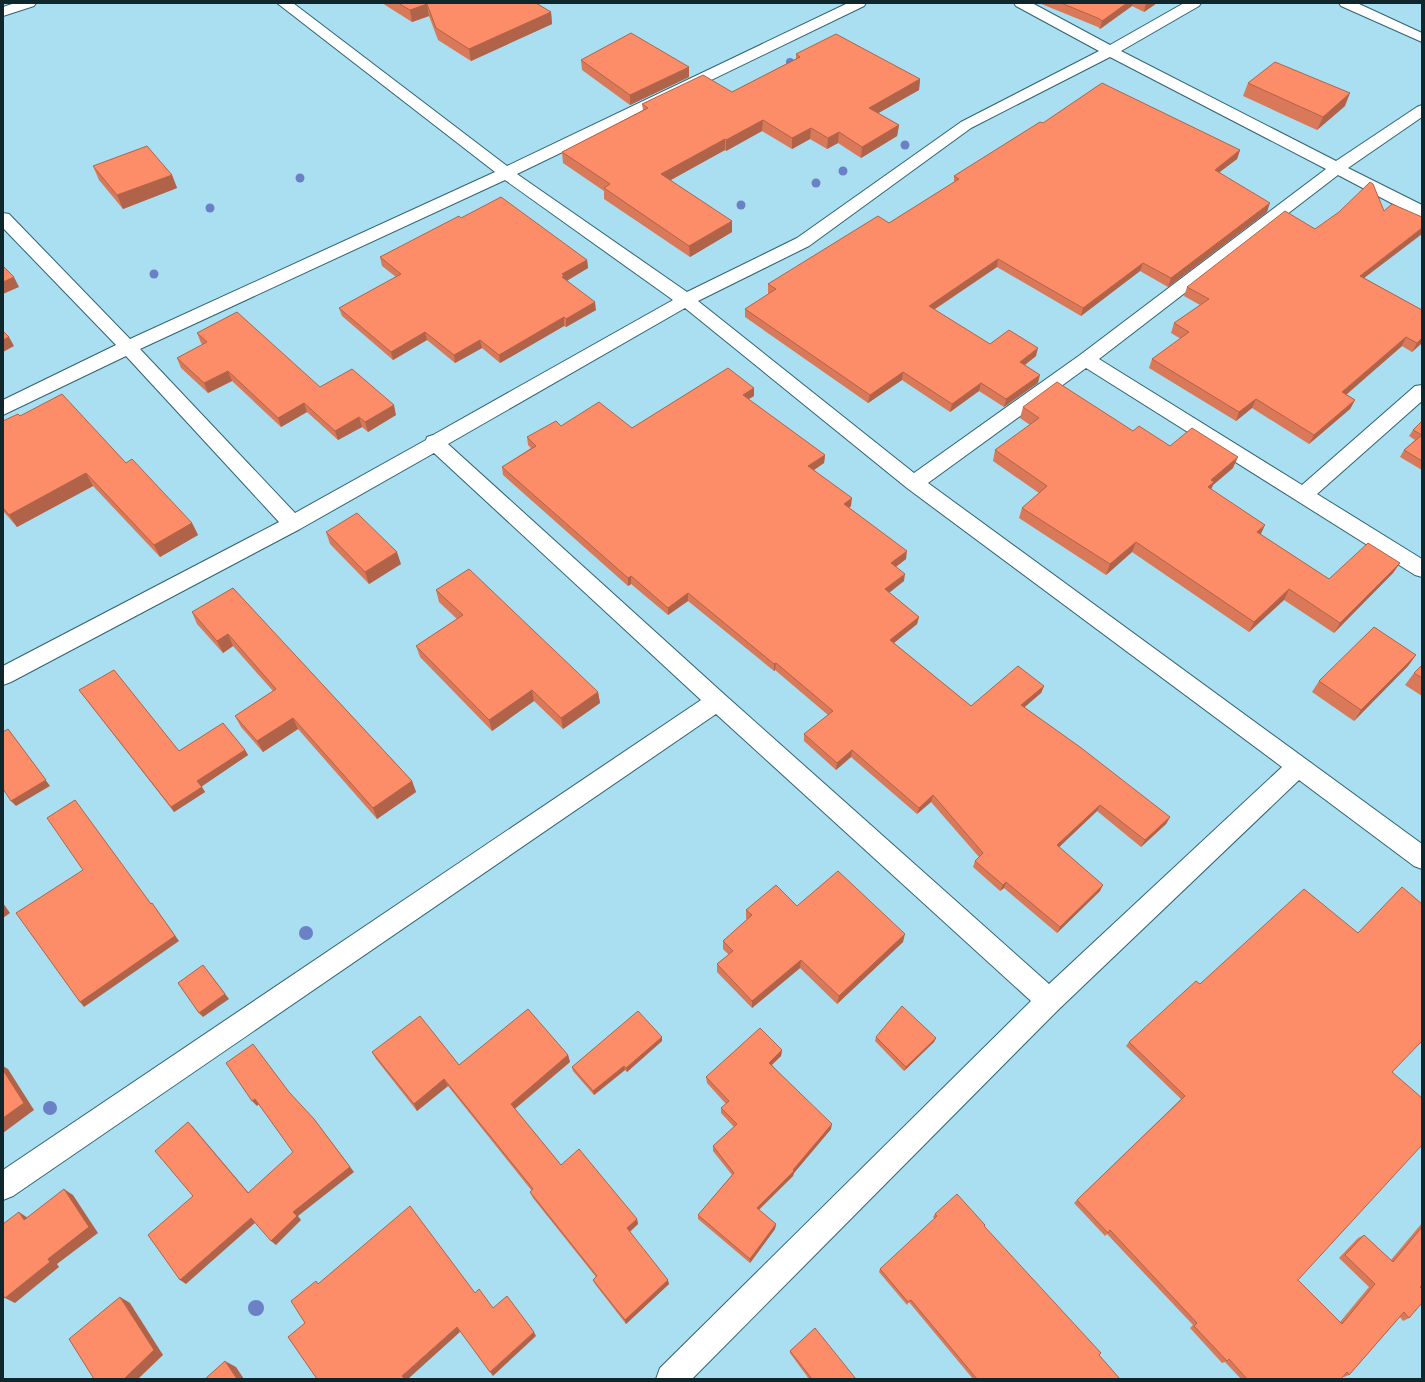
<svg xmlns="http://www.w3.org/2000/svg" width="1425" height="1382" font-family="Signika,sans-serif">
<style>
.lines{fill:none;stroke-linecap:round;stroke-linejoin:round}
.minor-casing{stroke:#2f6372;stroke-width:2}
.minor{fill:#fff;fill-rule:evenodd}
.tree{fill:#6c80c6}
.wall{fill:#d97959}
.shaded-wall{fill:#b06349}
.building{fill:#fc8d68;stroke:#b06349}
</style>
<rect width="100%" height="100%" fill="#a9dff0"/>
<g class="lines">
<defs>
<g id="minor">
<path d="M 15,3 L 36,3 L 34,6 L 3,16 L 3,7 Z"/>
<path d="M 277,3 L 293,3 L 507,166 L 848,3 L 866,3 L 864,6 L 517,174 L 687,292 L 797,238 L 961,122 L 1099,51 L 1016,6 L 1014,3 L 1032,3 L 1110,45 L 1184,3 L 1201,3 L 1199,6 L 1121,51 L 1336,161 L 1417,107 L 1422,105 L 1422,117 L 1348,168 L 1422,205 L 1422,217 L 1416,216 L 1338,175 L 1099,359 L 1302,485 L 1415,386 L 1422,385 L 1422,401 L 1317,494 L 1422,559 L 1422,577 L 1415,575 L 1086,368 L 928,483 L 1422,844 L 1422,869 L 1414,866 L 1299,780 L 1058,1010 L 692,1379 L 656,1379 L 660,1368 L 1031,1001 L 716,714 L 13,1196 L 3,1200 L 3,1170 L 701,700 L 434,453 L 300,529 L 11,682 L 3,685 L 3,666 L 279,522 L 126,356 L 3,415 L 3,400 L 116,345 L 3,228 L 3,213 L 9,214 L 130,339 L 495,172 ZM 1110,57 L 1326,169 L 1080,355 L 914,473 L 698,301 L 809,246 L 971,128 ZM 505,180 L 673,300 L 433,435 L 427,437 L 426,440 L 295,513 L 140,349 ZM 685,308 L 907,488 L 1282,767 L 1049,984 L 725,695 L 448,444 Z"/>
<path d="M 1339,3 L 1357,3 L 1422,33 L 1422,42 L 1341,6 Z"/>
</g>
</defs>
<!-- minor casing -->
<use href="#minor" class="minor-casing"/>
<!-- minor -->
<use href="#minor" class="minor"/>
</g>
<!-- trees -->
<g class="tree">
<circle cx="790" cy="62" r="4"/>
<circle cx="905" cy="145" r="4.5"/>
<circle cx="843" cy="171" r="4.5"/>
<circle cx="300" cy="178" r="4.5"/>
<circle cx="816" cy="183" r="4.5"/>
<circle cx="741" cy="205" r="4.5"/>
<circle cx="210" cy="208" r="4.5"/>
<circle cx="154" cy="274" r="4.5"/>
<circle cx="306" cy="933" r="7"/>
<circle cx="50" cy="1108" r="7"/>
<circle cx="256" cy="1308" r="8"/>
</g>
<!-- wall -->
<g class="wall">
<path d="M 382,3 L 536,3 L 551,12 L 552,24 L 471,61 L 438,40 L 429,16 L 412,22 Z"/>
<path d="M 1039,3 L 1157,3 L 1144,12 L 1132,6 L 1100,29 L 1098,27 Z"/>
<path d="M 796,54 L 920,79 L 919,90 L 878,113 L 899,125 L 897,136 L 861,158 L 838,143 L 827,149 L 810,139 L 792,149 L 762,131 L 726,151 L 725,150 L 670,180 L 732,232 L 690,257 L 604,199 L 604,191 L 563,163 L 562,152 L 643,110 L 642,104 L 732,92 L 796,59 Z"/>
<path d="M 581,60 L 689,77 L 630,105 L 582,70 Z"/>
<path d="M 1248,83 L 1345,106 L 1317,130 L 1243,96 Z"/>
<path d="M 1043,123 L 1240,150 L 1237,159 L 1219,172 L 1267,212 L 1168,287 L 1140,271 L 1081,316 L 997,267 L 934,310 L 990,344 L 1036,356 L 1025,365 L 1038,383 L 1004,407 L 979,391 L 950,412 L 902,380 L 868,403 L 745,317 L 745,309 L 769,294 L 768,293 L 768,284 L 889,223 L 954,182 L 954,176 Z"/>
<path d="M 93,166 L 172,175 L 177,188 L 123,209 L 99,180 Z"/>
<path d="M 461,218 L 587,260 L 588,268 L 567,280 L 596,310 L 566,327 L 564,326 L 500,363 L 482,348 L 455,363 L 427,340 L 393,360 L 342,316 L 339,308 L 396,277 L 382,266 L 380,257 Z"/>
<path d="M 1364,278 L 1422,310 L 1422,343 L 1412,352 L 1402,346 L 1346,394 L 1355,400 L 1350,409 L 1309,444 L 1252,408 L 1236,421 L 1149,368 L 1152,359 L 1181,339 L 1171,333 L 1174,323 L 1200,305 L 1184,296 L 1187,287 Z"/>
<path d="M 197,333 L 320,387 L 396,415 L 368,432 L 362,427 L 338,440 L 307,412 L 281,427 L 232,381 L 208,393 L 181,368 L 177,358 L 203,345 L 201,343 Z"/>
<path d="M 754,388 L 754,396 L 748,399 L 825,455 L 824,463 L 814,470 L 851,506 L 849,508 L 906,559 L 896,567 L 904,581 L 889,592 L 919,617 L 917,624 L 894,643 L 971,706 L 1044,686 L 1041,693 L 1024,707 L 1170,817 L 1166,824 L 1141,847 L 1097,811 L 1059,847 L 1100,891 L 1057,933 L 1004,888 L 1000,891 L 973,867 L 975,861 L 979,857 L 931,802 L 917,814 L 851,757 L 836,770 L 804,741 L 804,734 L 828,715 L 775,670 L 774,671 L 688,601 L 668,615 L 631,584 L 628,586 L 503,475 L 502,467 L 531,448 L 528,445 L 527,437 L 561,426 L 632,428 Z"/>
<path d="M 1023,407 L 1133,431 L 1170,446 L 1233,468 L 1213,485 L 1211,489 L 1260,534 L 1329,579 L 1400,563 L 1393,573 L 1334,633 L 1284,600 L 1249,632 L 1132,552 L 1106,575 L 1019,518 L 1022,508 L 1039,493 L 993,461 L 995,450 L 1030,425 L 1020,418 Z"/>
<path d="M 20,416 L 126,463 L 192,523 L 198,535 L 160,557 L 93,486 L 17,527 L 3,511 L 3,421 Z"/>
<path d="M 1422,421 L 1422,470 L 1400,457 L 1404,450 L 1415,440 L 1409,436 L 1413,430 Z"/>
<path d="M 326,532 L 401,564 L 369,584 L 330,544 Z"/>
<path d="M 233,588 L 412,781 L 416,792 L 377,819 L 298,729 L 263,752 L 241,727 L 235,716 L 273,691 L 233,646 L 223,653 L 197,624 L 192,612 Z"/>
<path d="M 436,590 L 598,692 L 600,703 L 563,729 L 534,701 L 492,731 L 420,657 L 416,646 L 457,619 L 439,602 Z"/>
<path d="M 1416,655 L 1408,666 L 1354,721 L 1312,692 L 1319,681 Z"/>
<path d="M 1422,665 L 1422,696 L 1405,685 L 1414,673 Z"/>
<path d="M 79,690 L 179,751 L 245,750 L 248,755 L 201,786 L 205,792 L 174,812 Z"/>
<path d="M 797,906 L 903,942 L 837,1004 L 800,968 L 752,1008 L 717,972 L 717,964 L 729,955 L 723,949 L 723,941 L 747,920 L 746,918 L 746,910 Z"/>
<path d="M 1200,984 L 1392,1072 L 1298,1280 L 1340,1322 L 1369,1287 L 1339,1258 L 1358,1238 L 1364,1235 L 1391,1260 L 1422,1223 L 1422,1285 L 1420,1287 L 1409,1318 L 1403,1321 L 1400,1317 L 1349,1375 L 1344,1377 L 1343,1376 L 1341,1379 L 1241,1379 L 1225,1362 L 1222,1363 L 1190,1328 L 1193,1325 L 1107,1234 L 1105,1236 L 1074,1203 L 1181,1099 L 1126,1046 L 1129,1042 Z"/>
<path d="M 876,1037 L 936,1038 L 934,1042 L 904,1071 L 875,1041 Z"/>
<path d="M 662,1041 L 627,1072 L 625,1070 L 594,1095 L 573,1071 L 572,1067 Z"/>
<path d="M 782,1050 L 781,1056 L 772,1065 L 831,1129 L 794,1173 L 793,1176 L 759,1210 L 776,1224 L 775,1229 L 750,1263 L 698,1219 L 698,1215 L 732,1175 L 713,1151 L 713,1146 L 734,1127 L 721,1113 L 721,1108 L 726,1104 L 707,1083 L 706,1077 Z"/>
<path d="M 372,1052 L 459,1065 L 568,1055 L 570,1062 L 515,1109 L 561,1165 L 637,1219 L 638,1224 L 630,1232 L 669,1284 L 626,1324 L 595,1284 L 593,1280 L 596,1277 L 533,1198 L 530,1192 L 532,1191 L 448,1086 L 417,1111 L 376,1059 Z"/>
<path d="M 935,1214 L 985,1225 L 984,1227 L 1120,1379 L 973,1379 L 909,1302 L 907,1305 L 879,1272 L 880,1269 L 935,1219 L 933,1217 Z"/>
<path d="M 790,1351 L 856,1379 L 809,1379 L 790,1353 Z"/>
</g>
<!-- shaded-wall -->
<g class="shaded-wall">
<path d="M 1127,3 L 1133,3 L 1132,6 L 1100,29 L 1102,21 Z"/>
<path d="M 1146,3 L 1157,3 L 1144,12 Z"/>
<path d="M 427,4 L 429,16 L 412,22 L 410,10 Z"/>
<path d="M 551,12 L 552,24 L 471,61 L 469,49 Z"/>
<path d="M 689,67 L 689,77 L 630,105 L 630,95 Z"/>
<path d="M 920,79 L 919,90 L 868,119 L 869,108 Z"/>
<path d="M 1350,93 L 1345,106 L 1317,130 L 1323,117 Z"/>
<path d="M 763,120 L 762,131 L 726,151 L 726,140 Z"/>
<path d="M 899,125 L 897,136 L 861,158 L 862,147 Z"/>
<path d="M 811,128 L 810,139 L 792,149 L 792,138 Z"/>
<path d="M 839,132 L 838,143 L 827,149 L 828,138 Z"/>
<path d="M 725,139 L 725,150 L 662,185 L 661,174 Z"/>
<path d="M 1240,150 L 1237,159 L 1212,178 L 1215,170 Z"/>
<path d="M 172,175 L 177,188 L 123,209 L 117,195 Z"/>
<path d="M 1270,203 L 1267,212 L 1168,287 L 1171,278 Z"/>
<path d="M 732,221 L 732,232 L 690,257 L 689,246 Z"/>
<path d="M 1422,228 L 1422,234 L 1355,285 L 1360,276 Z"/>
<path d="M 998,259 L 997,267 L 927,314 L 929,306 Z"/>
<path d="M 587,260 L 588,268 L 565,282 L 563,285 L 562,274 Z"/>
<path d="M 1143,263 L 1140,271 L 1081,316 L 1083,308 Z"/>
<path d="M 14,277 L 19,287 L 3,294 L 3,282 Z"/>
<path d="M 595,302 L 596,310 L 566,327 L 566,319 Z"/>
<path d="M 564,317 L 564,326 L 500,363 L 499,355 Z"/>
<path d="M 425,332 L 427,340 L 393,360 L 391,352 Z"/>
<path d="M 9,337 L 14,346 L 3,352 L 3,340 Z"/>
<path d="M 1406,337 L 1402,346 L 1338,402 L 1342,392 Z"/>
<path d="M 1422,338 L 1422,343 L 1412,352 L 1417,343 Z"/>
<path d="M 480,340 L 482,348 L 455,363 L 454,355 Z"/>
<path d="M 1038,348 L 1036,356 L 1018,370 L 1020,362 Z"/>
<path d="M 228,371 L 232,381 L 208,393 L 204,383 Z"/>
<path d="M 903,372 L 902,380 L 868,403 L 870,395 Z"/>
<path d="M 1040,375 L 1038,383 L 1004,407 L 1006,399 Z"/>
<path d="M 981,383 L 979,391 L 950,412 L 952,404 Z"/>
<path d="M 754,388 L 754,396 L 742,403 L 743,395 Z"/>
<path d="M 1256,399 L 1252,408 L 1236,421 L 1239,412 Z"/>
<path d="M 1355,400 L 1350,409 L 1309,444 L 1314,435 Z"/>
<path d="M 304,403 L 307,412 L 281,427 L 278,418 Z"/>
<path d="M 394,405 L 396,415 L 368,432 L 365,422 Z"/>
<path d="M 359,417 L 362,427 L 338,440 L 335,431 Z"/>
<path d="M 825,455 L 824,463 L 808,474 L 808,466 Z"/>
<path d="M 1238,457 L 1233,468 L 1213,485 L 1210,492 L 1203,497 L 1211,480 Z"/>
<path d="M 86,473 L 93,486 L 17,527 L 9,515 Z"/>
<path d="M 852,498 L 851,506 L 843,512 L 844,504 Z"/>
<path d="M 192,523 L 198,535 L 160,557 L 154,545 Z"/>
<path d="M 1265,525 L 1260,536 L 1257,532 Z"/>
<path d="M 1136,542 L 1132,552 L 1106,575 L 1110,564 Z"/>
<path d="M 907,551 L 906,559 L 890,571 L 891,563 Z"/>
<path d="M 397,552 L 401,564 L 369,584 L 365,572 Z"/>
<path d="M 1400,563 L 1393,573 L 1334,633 L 1340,623 Z"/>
<path d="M 905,574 L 904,581 L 884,597 L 885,589 Z"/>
<path d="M 631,576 L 631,584 L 628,586 L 628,578 Z"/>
<path d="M 1289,589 L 1284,600 L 1249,632 L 1254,622 Z"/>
<path d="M 688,593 L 688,601 L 668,615 L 668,608 Z"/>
<path d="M 919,617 L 917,624 L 889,647 L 890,640 Z"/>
<path d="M 228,634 L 233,646 L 223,653 L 217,641 Z"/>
<path d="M 1416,655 L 1408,666 L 1354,721 L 1361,710 Z"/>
<path d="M 776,663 L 775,670 L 774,671 L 774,664 Z"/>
<path d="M 1044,686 L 1041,693 L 1019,712 L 1021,705 Z"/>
<path d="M 532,690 L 534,701 L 492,731 L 489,720 Z"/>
<path d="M 598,692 L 600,703 L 563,729 L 561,718 Z"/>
<path d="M 293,718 L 298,729 L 263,752 L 257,741 Z"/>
<path d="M 8,729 L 50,786 L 16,806 L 11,801 Z"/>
<path d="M 245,750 L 248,755 L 201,787 L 197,781 Z"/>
<path d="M 852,750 L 851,757 L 836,770 L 837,763 Z"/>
<path d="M 412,781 L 416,792 L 377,819 L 373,808 Z"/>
<path d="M 202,787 L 205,792 L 174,812 L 171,807 Z"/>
<path d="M 933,795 L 931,802 L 917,814 L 919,808 Z"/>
<path d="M 1100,805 L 1097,811 L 1054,852 L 1057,845 Z"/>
<path d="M 1170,817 L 1166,824 L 1141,847 L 1145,840 Z"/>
<path d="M 1006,882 L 1004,888 L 1000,891 L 1003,885 Z"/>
<path d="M 1103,885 L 1100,891 L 1057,933 L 1060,927 Z"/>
<path d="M 3,903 L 10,913 L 3,918 Z"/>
<path d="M 156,909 L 179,941 L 84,1007 L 80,1002 Z"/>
<path d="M 905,934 L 903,942 L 837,1004 L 839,996 Z"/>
<path d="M 801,960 L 800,968 L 752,1008 L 752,1001 Z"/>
<path d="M 203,965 L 229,999 L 203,1017 L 199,1013 Z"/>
<path d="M 662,1037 L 662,1041 L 627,1072 L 626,1068 Z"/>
<path d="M 936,1038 L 934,1042 L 904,1071 L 906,1067 Z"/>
<path d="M 782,1050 L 781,1056 L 768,1068 L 769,1063 Z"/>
<path d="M 568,1055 L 570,1062 L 513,1110 L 511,1104 Z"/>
<path d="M 3,1066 L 8,1069 L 34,1110 L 3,1133 Z"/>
<path d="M 624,1066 L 625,1070 L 594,1095 L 593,1091 Z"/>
<path d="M 444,1079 L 448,1086 L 417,1111 L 414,1104 Z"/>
<path d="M 255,1099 L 259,1104 L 257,1106 L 252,1101 Z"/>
<path d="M 314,1119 L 354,1172 L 298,1216 L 301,1220 L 276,1245 L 271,1241 L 293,1212 Z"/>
<path d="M 188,1122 L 193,1127 L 253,1198 L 248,1193 Z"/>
<path d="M 832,1124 L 831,1129 L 794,1173 L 793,1176 L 756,1212 L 757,1208 L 793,1170 Z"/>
<path d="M 64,1189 L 73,1195 L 98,1233 L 57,1264 L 59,1267 L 15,1303 L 5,1298 L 48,1259 Z"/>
<path d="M 19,1212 L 28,1218 L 24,1220 Z"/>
<path d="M 251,1218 L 256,1222 L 186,1284 L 180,1280 Z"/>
<path d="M 637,1219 L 638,1224 L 628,1233 L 627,1228 Z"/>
<path d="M 776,1224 L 775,1229 L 750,1263 L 750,1259 Z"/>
<path d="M 668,1280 L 669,1284 L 626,1324 L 625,1320 Z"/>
<path d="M 120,1297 L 130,1303 L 163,1355 L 138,1379 L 124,1379 Z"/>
<path d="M 457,1327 L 460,1332 L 408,1379 L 405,1379 L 402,1376 Z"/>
<path d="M 534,1332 L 536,1336 L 493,1376 L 490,1372 Z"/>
<path d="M 225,1361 L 236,1367 L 244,1379 L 237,1379 Z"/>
</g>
<!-- building -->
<g class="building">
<path d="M 398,3 L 536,3 L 551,12 L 469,49 L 436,28 L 427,4 L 410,10 Z"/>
<path d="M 1061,3 L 1127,3 L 1102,21 L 1100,19 Z"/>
<path d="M 631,33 L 689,67 L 630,95 L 581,60 Z"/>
<path d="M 836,34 L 920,79 L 869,108 L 899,125 L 862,147 L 839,132 L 828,138 L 811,128 L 792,138 L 763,120 L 726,140 L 725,139 L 661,174 L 732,221 L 689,246 L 604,188 L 610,184 L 562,152 L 648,108 L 642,104 L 703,75 L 732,92 L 800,57 L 796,54 Z"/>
<path d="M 1275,62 L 1350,93 L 1323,117 L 1248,83 Z"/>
<path d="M 1102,83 L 1240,150 L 1215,170 L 1270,203 L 1171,278 L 1143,263 L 1083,308 L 998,259 L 929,306 L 990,344 L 1009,330 L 1038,348 L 1020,362 L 1040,375 L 1006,399 L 981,383 L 952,404 L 903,372 L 870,395 L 745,309 L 776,289 L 768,284 L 878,216 L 889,223 L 959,179 L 954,176 L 1040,122 L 1043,123 Z"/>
<path d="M 147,146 L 172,175 L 117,195 L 93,166 Z"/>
<path d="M 1370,182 L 1373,184 L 1384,211 L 1392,204 L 1422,217 L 1422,228 L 1360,276 L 1422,310 L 1422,338 L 1417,343 L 1406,337 L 1342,392 L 1355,400 L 1314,435 L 1256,399 L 1239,412 L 1152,359 L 1189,332 L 1174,323 L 1209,299 L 1187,287 L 1285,211 L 1315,229 L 1339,212 Z"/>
<path d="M 501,197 L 587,260 L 562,274 L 564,276 L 562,277 L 595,302 L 566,319 L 564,317 L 499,355 L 480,340 L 454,355 L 425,332 L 391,352 L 339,308 L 401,274 L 380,257 L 459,216 L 461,218 Z"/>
<path d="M 3,266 L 14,277 L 3,282 Z"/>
<path d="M 237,312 L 320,387 L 352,369 L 394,405 L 365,422 L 359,417 L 335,431 L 304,403 L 278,418 L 228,371 L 204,383 L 177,358 L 207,342 L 197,333 Z"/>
<path d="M 3,331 L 9,337 L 3,340 Z"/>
<path d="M 728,368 L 754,388 L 743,395 L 825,455 L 808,466 L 852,498 L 844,504 L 907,551 L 891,563 L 905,574 L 885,589 L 919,617 L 890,640 L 971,706 L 1018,666 L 1044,686 L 1021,705 L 1080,747 L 1170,817 L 1145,840 L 1100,805 L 1057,845 L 1103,885 L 1060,927 L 1006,882 L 1003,885 L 975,861 L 983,853 L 933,795 L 919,808 L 852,750 L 837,763 L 804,734 L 833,711 L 776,663 L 774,664 L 688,593 L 668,608 L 631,576 L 628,578 L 502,467 L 536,446 L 527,437 L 556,421 L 561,426 L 599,402 L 632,428 Z"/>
<path d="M 1057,382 L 1133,431 L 1139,426 L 1170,446 L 1192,428 L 1238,457 L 1211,480 L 1214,482 L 1208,487 L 1265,525 L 1257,532 L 1329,579 L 1368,543 L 1400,563 L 1340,623 L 1289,589 L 1254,622 L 1136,542 L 1110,564 L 1022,508 L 1047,486 L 995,450 L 1039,418 L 1023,407 Z"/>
<path d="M 62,394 L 126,463 L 132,459 L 192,523 L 154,545 L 86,473 L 9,515 L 3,508 L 3,421 L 18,414 L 20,416 Z"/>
<path d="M 1422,421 L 1422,461 L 1404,450 L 1422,435 L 1413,430 Z"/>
<path d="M 357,513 L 397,552 L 365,572 L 326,532 Z"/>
<path d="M 469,569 L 598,692 L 561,718 L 532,690 L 489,720 L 416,646 L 463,615 L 436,590 Z"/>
<path d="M 233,588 L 412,781 L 373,808 L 293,718 L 257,741 L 235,716 L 276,689 L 228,634 L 217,641 L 192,612 Z"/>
<path d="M 1374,627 L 1416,655 L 1361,710 L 1319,681 Z"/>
<path d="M 1422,665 L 1422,678 L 1414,673 Z"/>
<path d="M 114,670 L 179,751 L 223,723 L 245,750 L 197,781 L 202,787 L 171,807 L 79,690 Z"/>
<path d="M 8,729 L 46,780 L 11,801 L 3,789 L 3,732 Z"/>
<path d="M 75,800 L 151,904 L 152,903 L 175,936 L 80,1002 L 16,913 L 83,870 L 47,818 Z"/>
<path d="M 838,871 L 905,934 L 839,996 L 801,960 L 752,1001 L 717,964 L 733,951 L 723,941 L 752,915 L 746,910 L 776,885 L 797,906 Z"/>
<path d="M 1402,887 L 1422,904 L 1422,1041 L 1392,1072 L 1422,1098 L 1422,1145 L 1298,1280 L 1342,1324 L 1375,1284 L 1345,1255 L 1364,1235 L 1393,1262 L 1422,1227 L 1422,1285 L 1420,1287 L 1422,1289 L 1422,1303 L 1409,1318 L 1404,1312 L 1349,1375 L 1347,1372 L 1341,1379 L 1247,1379 L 1229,1359 L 1227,1361 L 1194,1326 L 1197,1323 L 1110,1230 L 1108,1233 L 1077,1200 L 1185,1096 L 1129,1042 L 1196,981 L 1200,984 L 1304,889 L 1358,933 Z"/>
<path d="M 203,965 L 225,994 L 199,1013 L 178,983 Z"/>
<path d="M 902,1006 L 936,1038 L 906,1067 L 876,1037 Z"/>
<path d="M 528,1009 L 568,1055 L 511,1104 L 561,1165 L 579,1149 L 637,1219 L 627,1228 L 668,1280 L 625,1320 L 593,1280 L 597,1276 L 530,1192 L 533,1189 L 444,1079 L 414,1104 L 372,1052 L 420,1016 L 459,1065 Z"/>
<path d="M 638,1011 L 662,1037 L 626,1068 L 624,1066 L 593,1091 L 572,1067 Z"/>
<path d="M 760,1028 L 782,1050 L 769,1063 L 832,1124 L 793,1170 L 794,1171 L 757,1208 L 776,1224 L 750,1259 L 698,1215 L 734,1173 L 713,1146 L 737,1124 L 721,1108 L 729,1101 L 706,1077 Z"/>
<path d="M 253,1044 L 289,1092 L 314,1119 L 350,1167 L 293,1212 L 297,1216 L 271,1241 L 251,1218 L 180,1280 L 148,1235 L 193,1196 L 155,1151 L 188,1122 L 248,1193 L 293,1152 L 255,1099 L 252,1101 L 226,1063 Z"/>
<path d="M 3,1070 L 24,1103 L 3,1118 Z"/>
<path d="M 64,1189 L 89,1227 L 48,1259 L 50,1262 L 5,1298 L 3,1295 L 3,1224 L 19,1212 L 24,1220 Z"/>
<path d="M 957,1194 L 985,1225 L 984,1226 L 1101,1353 L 1099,1355 L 1120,1379 L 977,1379 L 911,1300 L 908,1302 L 880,1269 L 937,1216 L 935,1214 Z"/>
<path d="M 410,1206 L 475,1293 L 479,1289 L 493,1308 L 507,1296 L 534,1332 L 490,1372 L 457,1327 L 402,1376 L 405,1379 L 317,1379 L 288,1337 L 305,1323 L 291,1301 L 316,1281 L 318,1284 Z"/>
<path d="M 120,1297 L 154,1350 L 124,1379 L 94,1379 L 69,1339 Z"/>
<path d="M 815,1328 L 856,1379 L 812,1379 L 790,1351 Z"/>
<path d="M 225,1361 L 237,1379 L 205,1379 Z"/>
</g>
<!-- border -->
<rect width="1425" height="1382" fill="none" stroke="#10262d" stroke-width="8"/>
</svg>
